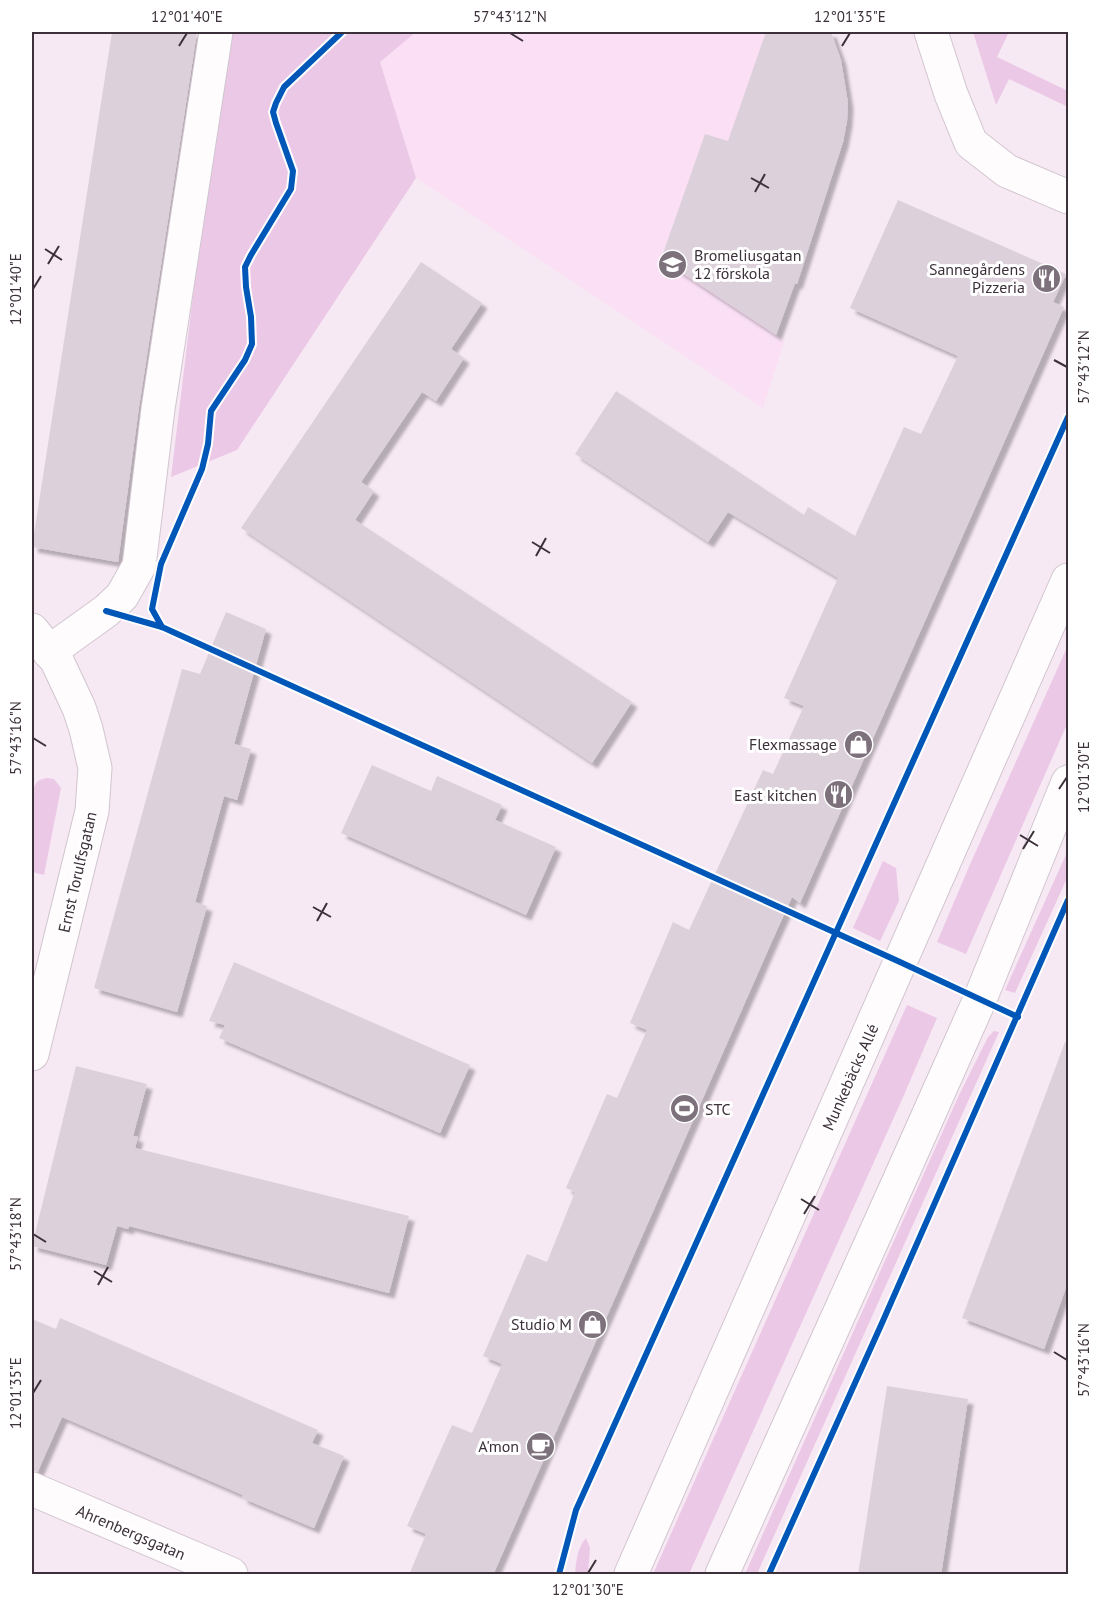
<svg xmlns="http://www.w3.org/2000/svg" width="1100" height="1606" font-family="'PT Sans',sans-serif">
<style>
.built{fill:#fadff5}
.green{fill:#ebc8e6}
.building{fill:#dcd0da;filter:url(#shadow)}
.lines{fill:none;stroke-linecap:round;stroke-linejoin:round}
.minor-casing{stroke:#d1c5cf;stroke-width:35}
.minor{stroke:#fefcfd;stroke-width:33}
.cycleway-casing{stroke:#fff;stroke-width:10}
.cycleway{stroke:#0057b8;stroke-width:6}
.ticks{fill:none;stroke:#3c303a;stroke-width:2}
.labels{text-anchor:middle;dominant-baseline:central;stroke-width:6;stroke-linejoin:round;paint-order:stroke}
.poi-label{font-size:16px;fill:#3c303a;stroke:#fff;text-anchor:end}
.street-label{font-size:16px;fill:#3c303a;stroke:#fff}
.neatline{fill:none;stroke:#3c303a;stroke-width:2}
.ticks-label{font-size:15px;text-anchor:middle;fill:#3c303a}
</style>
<defs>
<filter id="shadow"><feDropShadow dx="5.5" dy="5.5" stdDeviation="1.5" flood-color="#0004"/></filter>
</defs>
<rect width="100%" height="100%" fill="#f7e9f4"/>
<!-- built -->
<path class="built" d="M 416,32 L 831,32 L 841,60 L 845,82 L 848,103 L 847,121 L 843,142 L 827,192 L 776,335 L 784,342 L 763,408 L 416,178 L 380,62 Z"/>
<!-- green -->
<g class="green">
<path d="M 225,32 L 416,32 L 380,62 L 416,178 L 237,450 L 171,477 Z"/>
<path d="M 973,32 L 1009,32 L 997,57 L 1068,91 L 1068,107 L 1009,79 L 996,105 Z"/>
<path d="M 1068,645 L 1068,722 L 966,954 L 937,942 L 968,869 Z"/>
<path d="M 47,778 L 54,779 L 61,788 L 44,875 L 32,872 C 31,854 28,797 35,785 C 37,780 42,779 47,778 Z"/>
<path d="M 1068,850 L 1068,876 L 1015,993 L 1005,990 Z"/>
<path d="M 883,861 L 896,868 L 899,901 L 880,941 L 853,928 Z"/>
<path d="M 907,1005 L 937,1018 L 904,1095 L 689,1574 L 653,1574 Z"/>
<path d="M 994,1031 L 999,1032 L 757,1574 L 745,1574 L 959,1095 L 988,1037 Z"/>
<path d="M 586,1538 L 590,1548 L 588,1574 L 575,1574 C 576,1562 577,1548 586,1538 Z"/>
</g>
<!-- building -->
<g class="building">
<path d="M 112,32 L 197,32 L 139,407 L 118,562 L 32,547 Z"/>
<path d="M 766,32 L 831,32 L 841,60 L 848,103 L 847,121 L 843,142 L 797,284 L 795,283 L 776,335 L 661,259 L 705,134 L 728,141 Z"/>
<path d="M 898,200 L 1066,274 L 1053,302 L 1064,307 L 800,903 L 792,897 L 772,941 L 493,1575 L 409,1575 L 426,1534 L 407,1526 L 452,1425 L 472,1433 L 502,1364 L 483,1356 L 527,1254 L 547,1262 L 575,1192 L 566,1188 L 607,1094 L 617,1098 L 647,1030 L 630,1023 L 673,922 L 689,930 L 763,770 L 773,774 L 804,706 L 784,698 L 838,578 L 728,512 L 708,542 L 575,454 L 616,391 L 804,515 L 808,507 L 855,536 L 904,427 L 921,434 L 958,356 L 850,308 Z"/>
<path d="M 421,262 L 482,303 L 451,349 L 464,358 L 436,401 L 422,392 L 361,482 L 374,491 L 355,520 L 632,702 L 592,763 L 241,528 Z"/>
<path d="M 226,612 L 266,629 L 234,744 L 251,749 L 237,800 L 224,796 L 195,902 L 207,906 L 177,1012 L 94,988 L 182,669 L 200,674 Z"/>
<path d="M 372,765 L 431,791 L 437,776 L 502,805 L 495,820 L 556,847 L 526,915 L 341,833 Z"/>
<path d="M 234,962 L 470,1065 L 440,1133 L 219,1038 L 225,1025 L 209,1021 Z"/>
<path d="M 1065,1042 L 1068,1043 L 1068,1282 L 1044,1349 L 962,1318 Z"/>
<path d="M 76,1066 L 147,1084 L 133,1136 L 138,1137 L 135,1148 L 409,1216 L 389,1293 L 129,1226 L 128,1229 L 117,1226 L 106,1265 L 32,1246 Z"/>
<path d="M 60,1318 L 318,1430 L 312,1443 L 344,1456 L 314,1528 L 242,1498 L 243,1495 L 62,1417 L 38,1471 L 32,1471 L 32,1319 L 56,1329 Z"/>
<path d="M 887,1386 L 968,1399 L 941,1575 L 858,1575 Z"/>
</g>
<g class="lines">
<defs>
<g id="minor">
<path d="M 931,32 L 951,94 L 971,143 L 1007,171 L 1068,197"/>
<path d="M 32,630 L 57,661 L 79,708 L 86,729 L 95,768 L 92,811 L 32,1054"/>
<path d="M 49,652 L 106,611 L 122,596 L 139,566 L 158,409 L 216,32"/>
<path d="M 32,1489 L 231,1574"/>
<path d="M 631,1574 L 1068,580"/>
<path d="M 722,1574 L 899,1181 L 980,999 L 1068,782"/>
</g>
</defs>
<!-- minor casing -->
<use href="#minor" class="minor-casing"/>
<!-- minor -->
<use href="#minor" class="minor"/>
<defs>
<g id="cycleway">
<path d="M 106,611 L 162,627 L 900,962 L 1018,1017"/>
<path d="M 162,627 L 152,609 L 161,564 L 202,469 L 208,444 L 211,411 L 245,360 L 252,344 L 251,317 L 246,287 L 245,267 L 251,255 L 291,189 L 293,171 L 276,123 L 273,112 L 276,103 L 284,87 L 342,32"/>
<path d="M 559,1574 L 576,1510 L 1068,417"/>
<path d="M 769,1574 L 882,1323 L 1068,900"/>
</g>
</defs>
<!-- cycleway casing -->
<use href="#cycleway" class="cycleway-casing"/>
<!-- cycleway -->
<use href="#cycleway" class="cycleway"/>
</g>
<!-- ticks -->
<path class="ticks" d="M 510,33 L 523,41M 179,46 L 187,33M 842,46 L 850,33M 751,178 L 769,188M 755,192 L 765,174M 45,249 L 62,260M 48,264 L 59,246M 33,289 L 41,276M 1054,360 L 1067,367M 532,542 L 550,553M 536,556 L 546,538M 33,738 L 46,746M 1059,789 L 1067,777M 1020,835 L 1038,846M 1023,849 L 1034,831M 313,907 L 331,917M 317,921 L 327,903M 801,1199 L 819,1210M 804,1214 L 815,1196M 33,1234 L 46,1242M 94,1271 L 112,1282M 98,1285 L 108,1267M 1054,1352 L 1067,1360M 33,1393 L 41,1380M 588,1573 L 596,1560"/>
<!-- icons -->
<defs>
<symbol id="school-disc" viewBox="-11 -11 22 22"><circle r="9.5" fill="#7d717b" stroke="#fff"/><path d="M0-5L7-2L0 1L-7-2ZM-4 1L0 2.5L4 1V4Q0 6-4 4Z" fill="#fff"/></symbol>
<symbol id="restaurant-disc" viewBox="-11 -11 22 22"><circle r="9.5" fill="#7d717b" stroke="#fff"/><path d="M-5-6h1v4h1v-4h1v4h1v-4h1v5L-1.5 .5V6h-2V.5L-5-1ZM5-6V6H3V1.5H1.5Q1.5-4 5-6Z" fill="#fff"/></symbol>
<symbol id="shop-disc" viewBox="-11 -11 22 22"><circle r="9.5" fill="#7d717b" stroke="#fff"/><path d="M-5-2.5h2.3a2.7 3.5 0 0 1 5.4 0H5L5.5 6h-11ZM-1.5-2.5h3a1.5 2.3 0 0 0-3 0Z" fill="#fff"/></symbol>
<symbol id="stadium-disc" viewBox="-11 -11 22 22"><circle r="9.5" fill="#7d717b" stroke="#fff"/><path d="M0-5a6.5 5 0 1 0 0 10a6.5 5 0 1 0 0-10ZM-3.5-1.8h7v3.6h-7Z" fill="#fff"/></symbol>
<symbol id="cafe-disc" viewBox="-11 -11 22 22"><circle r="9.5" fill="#7d717b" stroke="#fff"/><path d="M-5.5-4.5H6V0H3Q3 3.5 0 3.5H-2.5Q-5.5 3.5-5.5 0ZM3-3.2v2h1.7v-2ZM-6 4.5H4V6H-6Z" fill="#fff"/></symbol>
</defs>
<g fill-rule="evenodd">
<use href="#school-disc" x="656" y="248" width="33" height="33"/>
<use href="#restaurant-disc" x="1030" y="262" width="33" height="33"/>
<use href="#shop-disc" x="842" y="728" width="33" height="33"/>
<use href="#restaurant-disc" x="822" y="778" width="33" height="33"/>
<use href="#stadium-disc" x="668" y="1092" width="33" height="33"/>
<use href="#shop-disc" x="576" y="1308" width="33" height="33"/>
<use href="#cafe-disc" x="524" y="1430" width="33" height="33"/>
</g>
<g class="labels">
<!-- poi labels -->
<g class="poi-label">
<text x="694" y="255" text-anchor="start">Bromeliusgatan<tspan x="694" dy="18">12 förskola</tspan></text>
<text x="1025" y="269">Sannegårdens<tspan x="1025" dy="18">Pizzeria</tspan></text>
<text x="837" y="744">Flexmassage</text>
<text x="817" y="795">East kitchen</text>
<text x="705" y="1109" text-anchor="start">STC</text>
<text x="572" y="1324">Studio M</text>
<text x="519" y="1446">A'mon</text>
</g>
<!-- street labels -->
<g class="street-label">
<text transform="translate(77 872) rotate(-77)">Ernst Torulfsgatan</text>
<text transform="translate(850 1077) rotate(-66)">Munkebäcks Allé</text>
<text transform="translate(131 1532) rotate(23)">Ahrenbergsgatan</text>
</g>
</g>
<!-- border -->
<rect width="1100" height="1606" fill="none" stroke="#ffffff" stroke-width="66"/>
<rect x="33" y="33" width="1034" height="1540" class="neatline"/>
<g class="ticks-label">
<text x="187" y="22">12°01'40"E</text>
<text x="510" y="22">57°43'12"N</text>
<text x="850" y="22">12°01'35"E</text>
<text transform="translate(16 289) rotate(-90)" y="5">12°01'40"E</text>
<text transform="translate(1084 367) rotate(-90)" y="5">57°43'12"N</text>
<text transform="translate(16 738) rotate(-90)" y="5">57°43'16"N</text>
<text transform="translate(1084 777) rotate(-90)" y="5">12°01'30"E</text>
<text transform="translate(16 1234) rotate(-90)" y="5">57°43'18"N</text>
<text transform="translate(1084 1360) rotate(-90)" y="5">57°43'16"N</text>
<text transform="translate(16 1393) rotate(-90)" y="5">12°01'35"E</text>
<text x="588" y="1595">12°01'30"E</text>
</g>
</svg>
